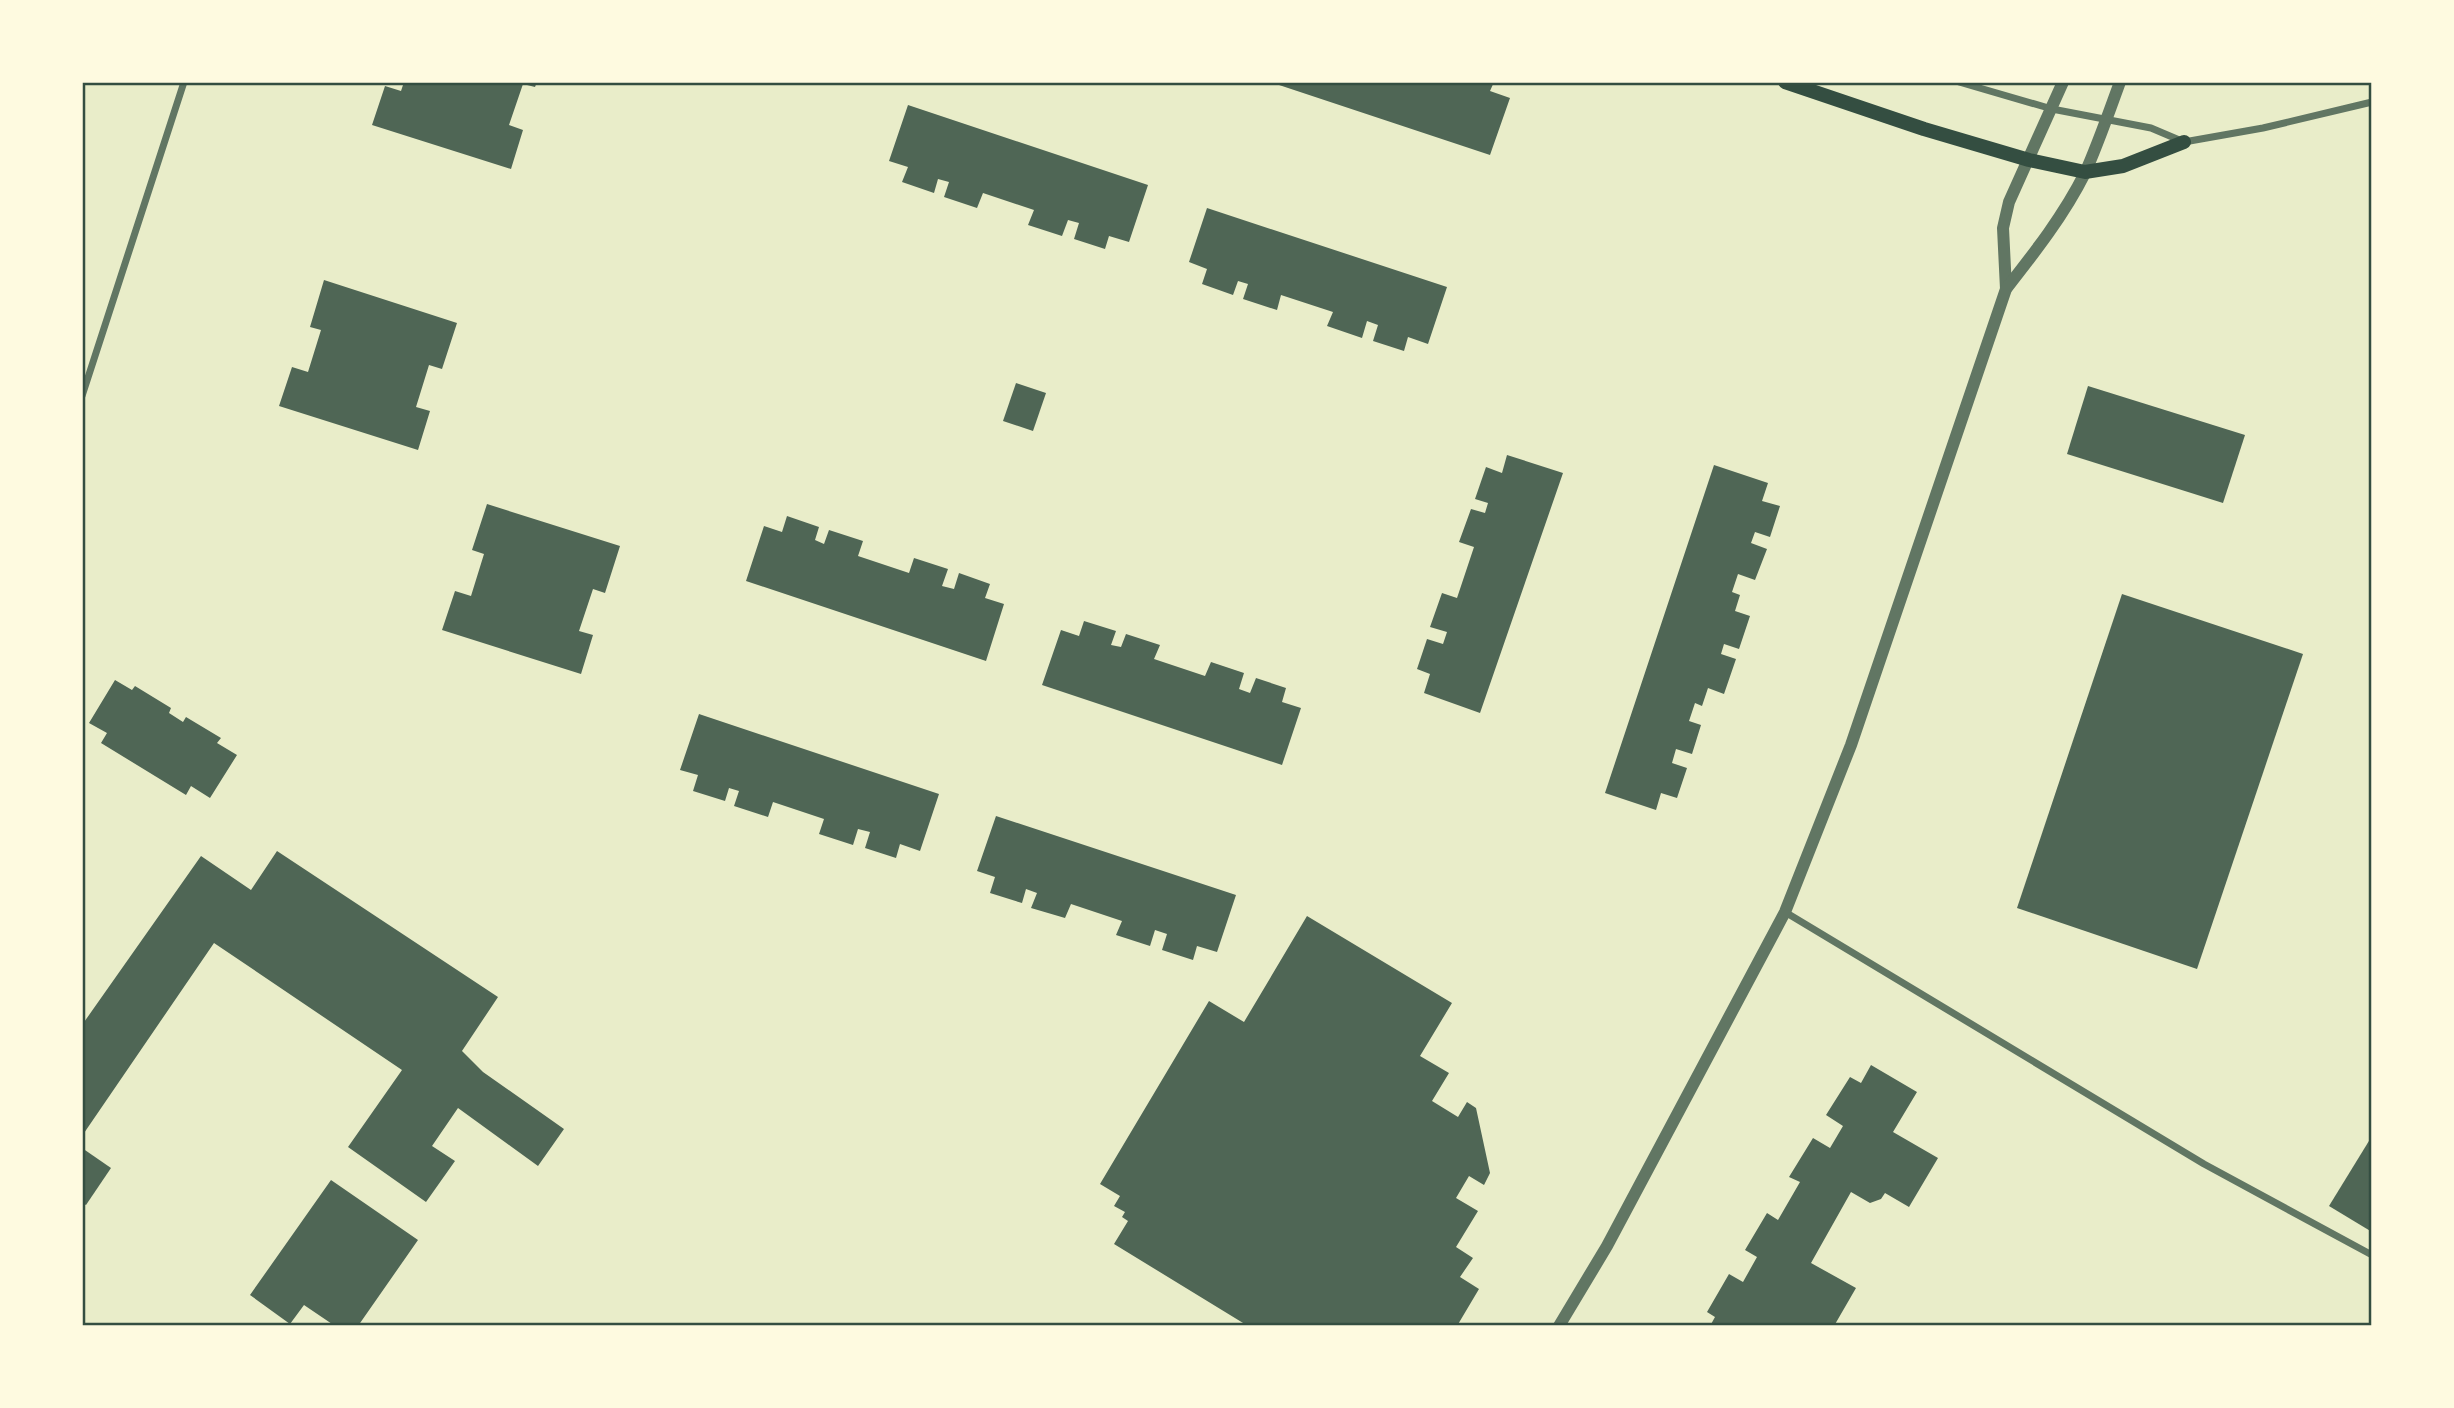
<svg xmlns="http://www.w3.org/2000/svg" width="2454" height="1408" font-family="'Archivo Narrow',sans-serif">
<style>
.building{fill:#4f6655}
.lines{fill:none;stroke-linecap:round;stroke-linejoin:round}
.minor{stroke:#617663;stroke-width:7}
.tertiary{stroke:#617663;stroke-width:12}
.secondary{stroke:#344e41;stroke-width:14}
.neatline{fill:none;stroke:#344e41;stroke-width:2.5}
</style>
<rect width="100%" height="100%" fill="#e9edc9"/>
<!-- building -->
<g class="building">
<path d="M 404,82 L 537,82 L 535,87 L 523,84 L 509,125 L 523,130 L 511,169 L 372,125 L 385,86 L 401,91 Z"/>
<path d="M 1494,82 L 1490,91 L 1510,98 L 1490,155 L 1273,83 Z"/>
<path d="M 908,105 L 1148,185 L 1129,242 L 1109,236 L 1105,249 L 1074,239 L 1079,223 L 1068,220 L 1062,236 L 1028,225 L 1034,210 L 983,193 L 977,208 L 944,197 L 949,182 L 938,179 L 934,193 L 902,182 L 908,167 L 889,161 Z"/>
<path d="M 1207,208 L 1447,287 L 1428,344 L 1408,337 L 1404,351 L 1373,341 L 1378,325 L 1367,321 L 1362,338 L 1327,326 L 1333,312 L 1281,295 L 1277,310 L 1243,299 L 1248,284 L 1238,281 L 1233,295 L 1202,284 L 1207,269 L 1189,262 Z"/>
<path d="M 324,280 L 457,323 L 442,369 L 429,365 L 416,407 L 430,411 L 418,450 L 279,406 L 292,367 L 308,372 L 321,330 L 310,327 Z"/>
<path d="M 1016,383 L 1046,393 L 1033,431 L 1003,421 Z"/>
<path d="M 2088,386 L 2245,435 L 2223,503 L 2067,454 Z"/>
<path d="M 1507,455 L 1563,473 L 1480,713 L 1424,693 L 1430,674 L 1417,669 L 1427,639 L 1443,644 L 1447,632 L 1430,627 L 1442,593 L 1457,598 L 1474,547 L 1459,542 L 1471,509 L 1485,513 L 1488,503 L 1475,499 L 1486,467 L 1502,473 Z"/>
<path d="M 1714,465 L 1768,483 L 1762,501 L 1780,506 L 1770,537 L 1755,532 L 1751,543 L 1767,549 L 1755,580 L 1738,574 L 1732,592 L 1740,595 L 1735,611 L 1750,616 L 1739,649 L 1724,644 L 1721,654 L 1736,659 L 1724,694 L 1708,688 L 1702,706 L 1695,703 L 1689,721 L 1701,725 L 1692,754 L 1676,749 L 1672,763 L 1687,768 L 1677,798 L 1661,793 L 1656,810 L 1605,793 Z"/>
<path d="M 487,504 L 620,546 L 605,593 L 593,589 L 579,631 L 593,635 L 581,674 L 442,630 L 455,591 L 471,596 L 484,554 L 472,550 Z"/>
<path d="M 787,516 L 819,527 L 815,540 L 824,544 L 829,530 L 863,541 L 858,556 L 909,573 L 914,558 L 948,569 L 942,586 L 954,589 L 959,573 L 990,584 L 985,598 L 1004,604 L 986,661 L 746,581 L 764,526 L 782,532 Z"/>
<path d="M 2122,594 L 2303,654 L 2197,969 L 2017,908 Z"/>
<path d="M 1084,621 L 1116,631 L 1111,645 L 1121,647 L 1126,634 L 1160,645 L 1154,659 L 1205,676 L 1211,662 L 1244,673 L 1239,689 L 1250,693 L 1256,678 L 1286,688 L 1282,702 L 1301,708 L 1282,765 L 1042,685 L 1061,630 L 1079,636 Z"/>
<path d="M 115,680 L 132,690 L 135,686 L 171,708 L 169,713 L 183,722 L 186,717 L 221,738 L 217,743 L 237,755 L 210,798 L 191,786 L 186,795 L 101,743 L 107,733 L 89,723 Z"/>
<path d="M 699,714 L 939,794 L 920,851 L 900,844 L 896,858 L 865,848 L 870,832 L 858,829 L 853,845 L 819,834 L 824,819 L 773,802 L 768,817 L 734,806 L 739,791 L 729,788 L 725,801 L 693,791 L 698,775 L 680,770 Z"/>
<path d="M 996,816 L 1236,895 L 1217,952 L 1197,946 L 1193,960 L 1162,950 L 1167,934 L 1155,930 L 1150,946 L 1116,935 L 1122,921 L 1071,904 L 1065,918 L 1031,908 L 1037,893 L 1026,889 L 1022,903 L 990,893 L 995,877 L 977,871 Z"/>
<path d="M 277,851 L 498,997 L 462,1051 L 483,1072 L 564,1129 L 538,1166 L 458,1108 L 432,1146 L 455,1161 L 426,1202 L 348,1147 L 402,1070 L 214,943 L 82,1136 L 82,1025 L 201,856 L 251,890 Z"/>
<path d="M 1307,916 L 1452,1003 L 1420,1056 L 1449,1073 L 1432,1101 L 1458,1117 L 1467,1102 L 1476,1108 L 1490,1173 L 1484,1185 L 1469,1176 L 1456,1198 L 1478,1211 L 1456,1247 L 1473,1258 L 1460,1277 L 1479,1289 L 1457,1326 L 1248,1326 L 1114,1244 L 1128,1221 L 1122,1217 L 1125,1212 L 1114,1206 L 1120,1196 L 1100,1184 L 1209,1001 L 1244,1022 Z"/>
<path d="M 1871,1065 L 1917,1092 L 1893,1132 L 1938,1158 L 1909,1207 L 1885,1193 L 1881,1199 L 1870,1203 L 1851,1192 L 1811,1263 L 1856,1288 L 1834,1326 L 1710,1326 L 1715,1317 L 1707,1312 L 1729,1274 L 1743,1282 L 1757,1257 L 1745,1250 L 1767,1213 L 1778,1220 L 1800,1182 L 1789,1177 L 1813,1138 L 1830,1148 L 1843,1126 L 1826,1115 L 1850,1077 L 1861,1083 Z"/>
<path d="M 2372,1136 L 2372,1232 L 2329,1206 Z"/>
<path d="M 82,1148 L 111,1168 L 86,1205 L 82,1203 Z"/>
<path d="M 331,1180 L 418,1240 L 358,1326 L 335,1326 L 304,1305 L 290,1324 L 250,1295 Z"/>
</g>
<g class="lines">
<!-- minor -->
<g class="minor">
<path d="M 1959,82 L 2052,109 L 2151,128 L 2184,142 L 2263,128 L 2372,102"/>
<path d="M 82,396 L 184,82"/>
<path d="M 1785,912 L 2204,1164 L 2372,1255"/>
</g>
<!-- tertiary -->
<g class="tertiary">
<path d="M 2006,289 L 2003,228 L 2009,202 L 2063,82"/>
<path d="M 1559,1326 L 1607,1246 L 1785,912 L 1851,745 L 2006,289 C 2035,252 2064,215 2085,173 C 2098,144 2109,112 2120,82"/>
</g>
<!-- secondary -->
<path class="secondary" d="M 1785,82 L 1924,129 L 2029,160 L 2085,172 L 2123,166 L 2184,142"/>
</g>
<!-- border -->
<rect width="2454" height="1408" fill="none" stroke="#fefae0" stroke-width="168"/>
<rect x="84" y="84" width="2286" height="1240" class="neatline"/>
</svg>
